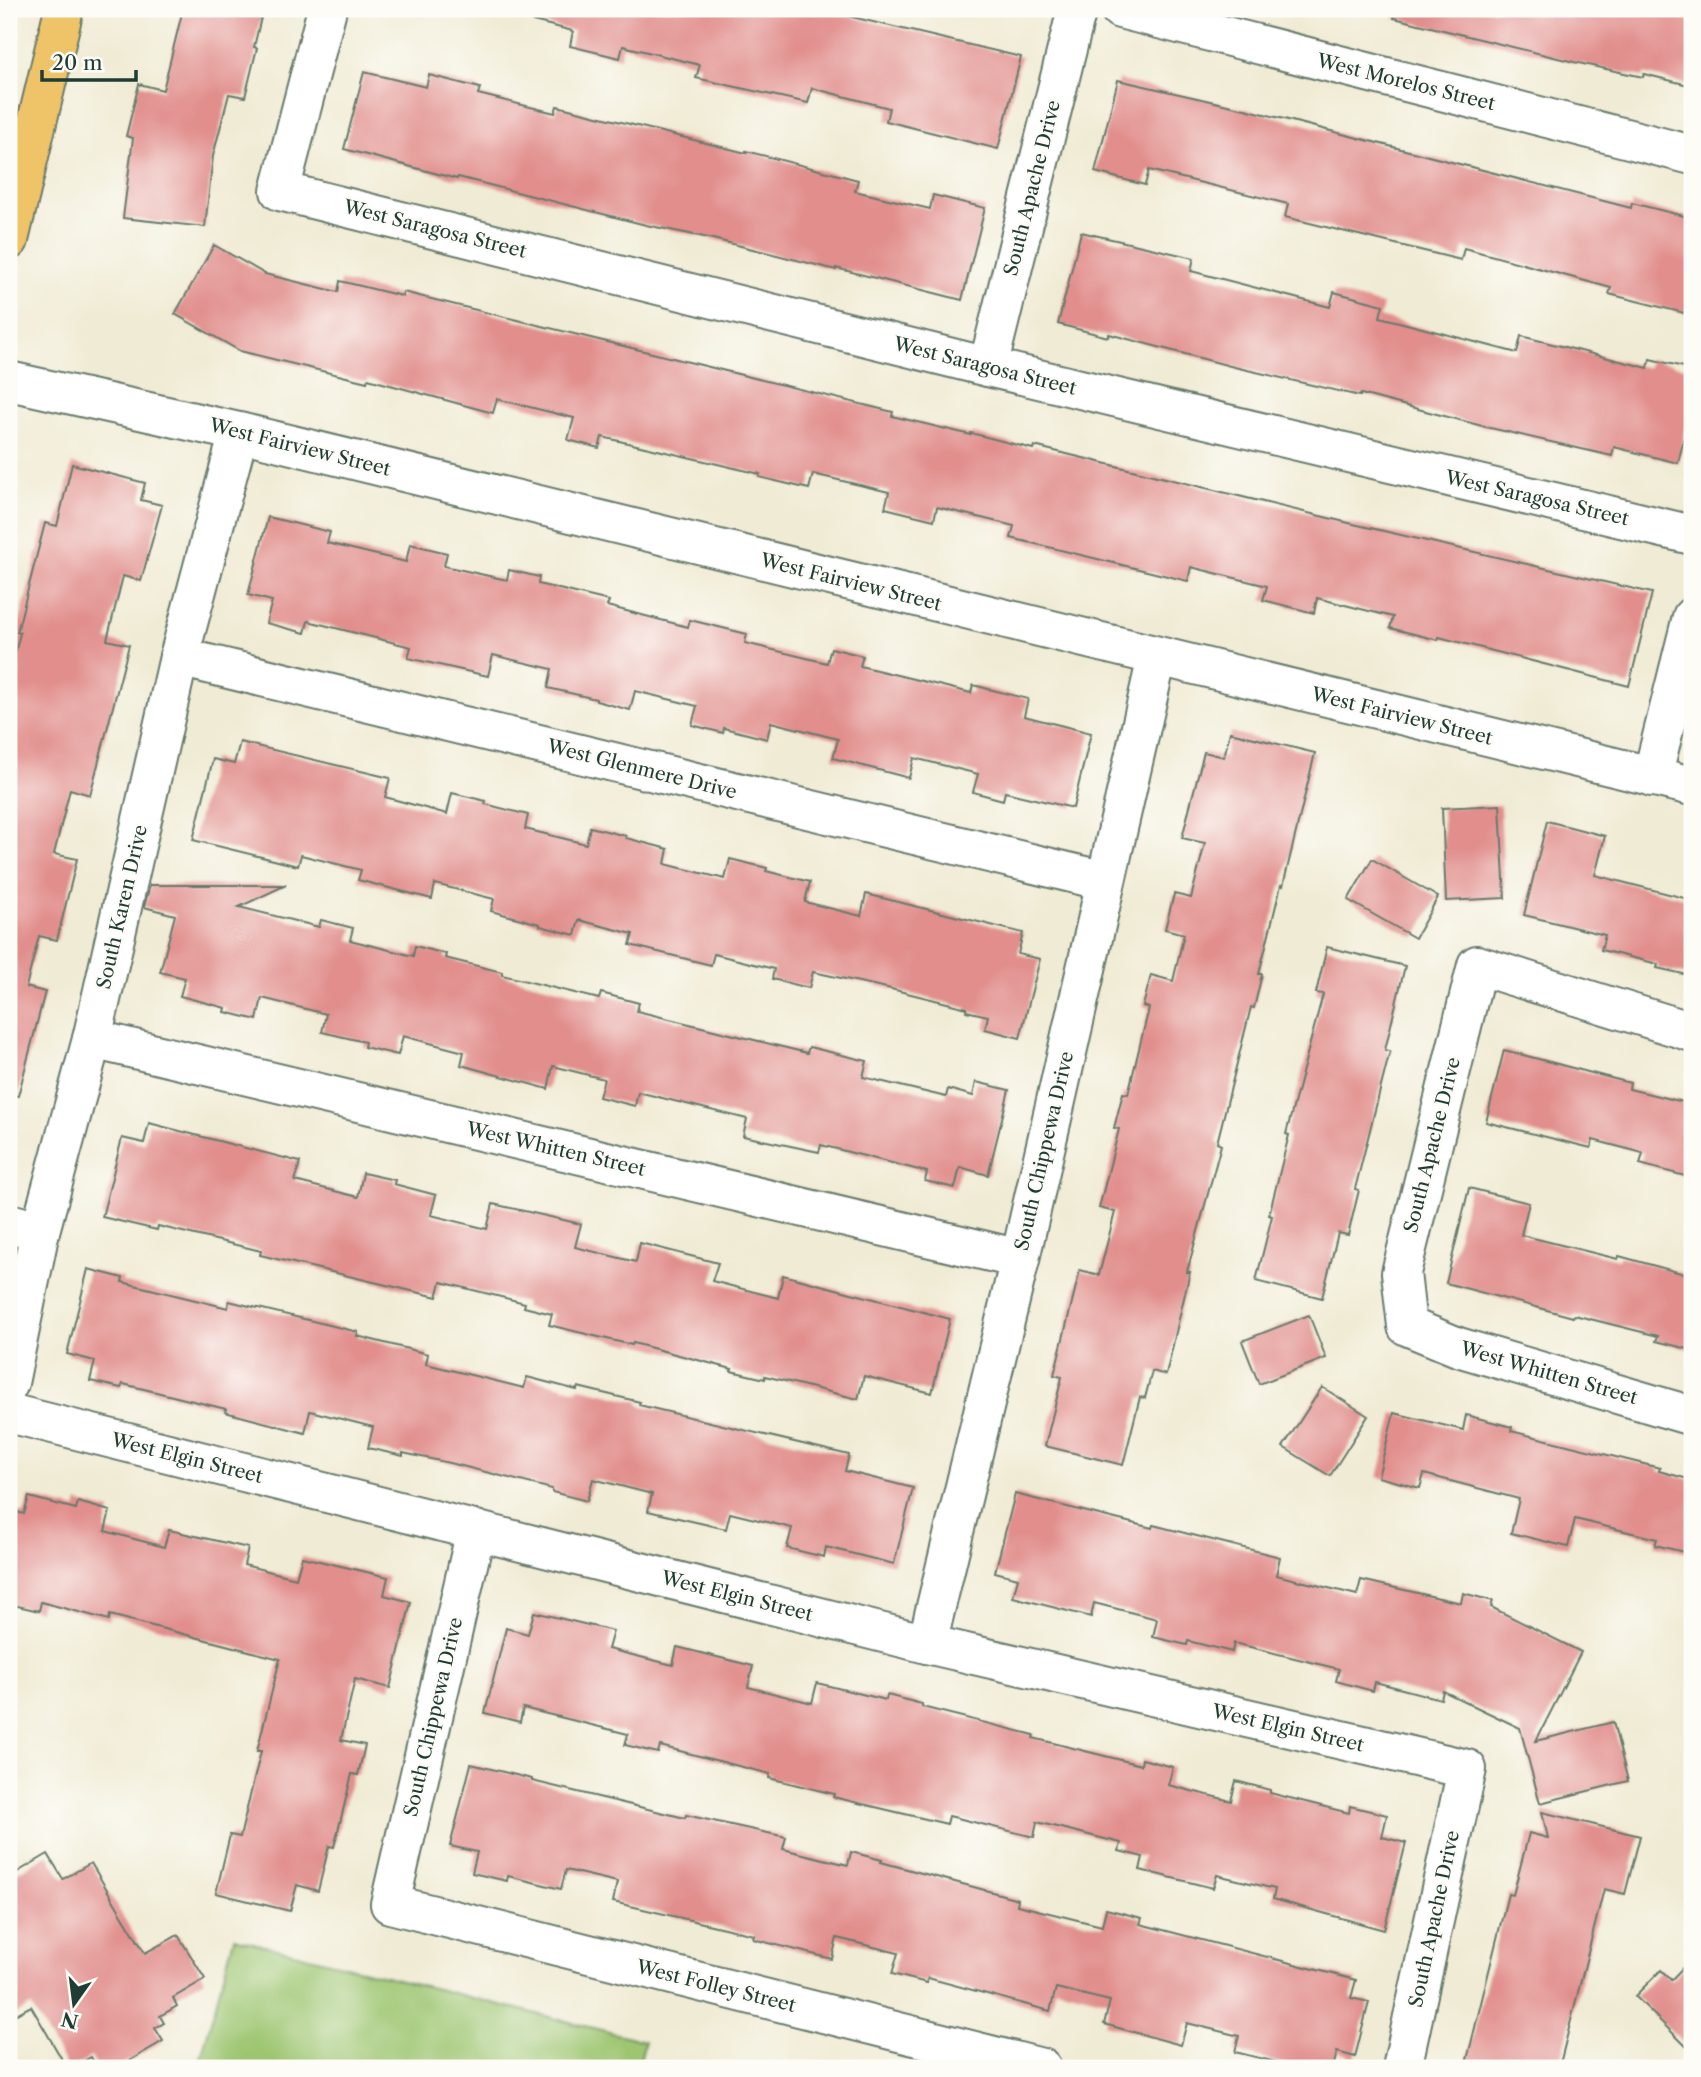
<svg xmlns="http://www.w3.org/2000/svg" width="1701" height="2077" font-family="'Libre Caslon Text',serif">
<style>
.green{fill:#9ec672;stroke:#5e8253;stroke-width:2}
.building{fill:#e18e8c}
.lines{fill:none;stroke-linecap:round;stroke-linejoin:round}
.minor-casing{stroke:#687a6c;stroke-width:42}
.major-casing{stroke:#687a6c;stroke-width:42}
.minor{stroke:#fff;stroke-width:38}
.major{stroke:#efc469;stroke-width:38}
.labels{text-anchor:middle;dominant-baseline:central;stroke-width:5;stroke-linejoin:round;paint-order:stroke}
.street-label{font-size:19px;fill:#1f3d34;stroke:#fdfcf7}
</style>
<rect width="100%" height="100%" fill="#fdfcf7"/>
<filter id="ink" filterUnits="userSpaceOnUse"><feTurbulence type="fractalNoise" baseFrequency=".0143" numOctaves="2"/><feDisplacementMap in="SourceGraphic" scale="14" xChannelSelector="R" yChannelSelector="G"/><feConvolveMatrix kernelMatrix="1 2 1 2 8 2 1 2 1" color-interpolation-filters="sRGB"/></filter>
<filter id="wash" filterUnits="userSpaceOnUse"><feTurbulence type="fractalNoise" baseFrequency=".00686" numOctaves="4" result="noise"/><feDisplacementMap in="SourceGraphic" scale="28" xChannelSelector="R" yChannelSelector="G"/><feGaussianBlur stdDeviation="1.57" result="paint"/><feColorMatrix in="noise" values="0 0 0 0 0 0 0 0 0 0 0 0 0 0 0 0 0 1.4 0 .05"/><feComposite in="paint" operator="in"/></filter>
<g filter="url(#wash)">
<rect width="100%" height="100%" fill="#f0ebd4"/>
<!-- green -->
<path class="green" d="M 234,1938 L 645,2041 L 638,2068 L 198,2068 Z"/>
<g id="blocks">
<!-- building -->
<g class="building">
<path d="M 183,9 L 263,9 L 254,47 L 257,48 L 245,97 L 229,94 L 213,156 L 205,227 L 123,218 L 133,138 L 126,136 L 139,84 L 163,90 Z"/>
<path d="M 523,9 L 818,9 L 1021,57 L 998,149 L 886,121 L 889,108 L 812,88 L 808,103 L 696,78 L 700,65 L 623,46 L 620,58 L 570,46 L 573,31 L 521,18 Z"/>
<path d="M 1396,9 L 1692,9 L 1692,86 L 1644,74 L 1643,77 L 1574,62 L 1394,18 Z"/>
<path d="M 364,72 L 426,87 L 429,75 L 480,88 L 478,94 L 555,113 L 557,106 L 746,153 L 746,151 L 858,180 L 855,191 L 930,209 L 933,195 L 985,208 L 962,300 L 836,268 L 836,270 L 709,238 L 646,225 L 458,177 L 457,179 L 344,149 Z"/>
<path d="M 1118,80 L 1245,109 L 1631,208 L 1632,203 L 1692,218 L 1692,315 L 1609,294 L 1611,288 L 1464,248 L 1461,260 L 1285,217 L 1288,204 L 1149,170 L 1145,185 L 1095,172 Z"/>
<path d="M 1081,232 L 1194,258 L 1191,271 L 1330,307 L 1334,292 L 1383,305 L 1380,317 L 1517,353 L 1521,336 L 1648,368 L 1650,359 L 1692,369 L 1692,406 L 1678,463 L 1614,447 L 1612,456 L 1486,427 L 1361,394 L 1360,396 L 1234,367 L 1109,334 L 1108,337 L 1058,324 Z"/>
<path d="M 214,245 L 265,274 L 338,292 L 340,281 L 402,296 L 403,292 L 893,412 L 892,416 L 971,435 L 971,433 L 1033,449 L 1034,446 L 1349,523 L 1652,593 L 1629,686 L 1439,637 L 1438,640 L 1390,628 L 1393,617 L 1317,598 L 1314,613 L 1263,600 L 1267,586 L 1191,567 L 1188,581 L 1011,538 L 1014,526 L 937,507 L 934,520 L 885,508 L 889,492 L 813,474 L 809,489 L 759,477 L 760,474 L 602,437 L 599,448 L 568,440 L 574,418 L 497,399 L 493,413 L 368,379 L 367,382 L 240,351 L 175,314 Z"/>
<path d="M 72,464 L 145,483 L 141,500 L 162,505 L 141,581 L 123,576 L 107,640 L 129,645 L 90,795 L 70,789 L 54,854 L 77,859 L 57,940 L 39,936 L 26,987 L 45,992 L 18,1096 L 9,1095 L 9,678 L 20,633 L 17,632 L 45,523 L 57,526 Z"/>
<path d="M 268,517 L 330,532 L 327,543 L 406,562 L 410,544 L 447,553 L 444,566 L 507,580 L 509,570 L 539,577 L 538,584 L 609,601 L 607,606 L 688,627 L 690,620 L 747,634 L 745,643 L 827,663 L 831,648 L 863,656 L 860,666 L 971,693 L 973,685 L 1028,699 L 1024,716 L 1091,733 L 1073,808 L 1005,792 L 1003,800 L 973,792 L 978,774 L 914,758 L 909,778 L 833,758 L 838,739 L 771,722 L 767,739 L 724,728 L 723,733 L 692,725 L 697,706 L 635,691 L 630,710 L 596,701 L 596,699 L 548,688 L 552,669 L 493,655 L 488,676 L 408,658 L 411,647 L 308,621 L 305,633 L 266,623 L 272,601 L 248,595 Z"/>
<path d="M 1230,732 L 1315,753 L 1283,886 L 1281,885 L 1259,974 L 1262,974 L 1254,1008 L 1251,1007 L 1217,1143 L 1221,1145 L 1187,1272 L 1190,1272 L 1166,1375 L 1152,1371 L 1145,1398 L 1140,1397 L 1123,1465 L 1045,1446 L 1062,1377 L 1054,1375 L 1080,1270 L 1099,1275 L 1115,1212 L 1099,1208 L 1119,1129 L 1114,1128 L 1123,1093 L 1128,1094 L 1149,1008 L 1143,1006 L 1151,975 L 1173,981 L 1184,934 L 1165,929 L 1174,894 L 1191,898 L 1205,843 L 1182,838 L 1192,798 L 1204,752 L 1224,757 Z"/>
<path d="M 240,742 L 390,778 L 385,797 L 447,814 L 452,793 L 486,801 L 485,804 L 528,815 L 525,829 L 586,844 L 590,827 L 626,836 L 626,838 L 668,849 L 665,864 L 725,879 L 730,859 L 767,868 L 766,871 L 810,882 L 805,902 L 861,916 L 866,894 L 1023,933 L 1018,954 L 1040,959 L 1020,1038 L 985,1029 L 988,1016 L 966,1011 L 967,1008 L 887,988 L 813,972 L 809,988 L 772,979 L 774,969 L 714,954 L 711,965 L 630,945 L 633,934 L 579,920 L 575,935 L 540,926 L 540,924 L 491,911 L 494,899 L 435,884 L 432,899 L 358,880 L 361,870 L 301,855 L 298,866 L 193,840 L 213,759 L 234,764 Z"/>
<path d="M 1500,805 L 1505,898 L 1446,901 L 1442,808 Z"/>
<path d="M 1547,821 L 1605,836 L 1595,875 L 1692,900 L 1692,976 L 1657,968 L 1658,964 L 1601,950 L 1605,935 L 1524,915 Z"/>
<path d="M 1372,859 L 1438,897 L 1415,938 L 1348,900 Z"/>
<path d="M 150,885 L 286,885 L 239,907 L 319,927 L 321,920 L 353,928 L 350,940 L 413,956 L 415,946 L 446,954 L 445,958 L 502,972 L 502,975 L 599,999 L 601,993 L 639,1003 L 637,1011 L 807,1053 L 809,1047 L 867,1061 L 863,1077 L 946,1097 L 948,1089 L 973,1096 L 976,1082 L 1009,1090 L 988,1175 L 960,1167 L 955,1188 L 925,1181 L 927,1172 L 821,1145 L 819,1152 L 743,1136 L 747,1119 L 638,1092 L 635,1106 L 599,1097 L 604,1079 L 553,1066 L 548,1089 L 461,1065 L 464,1052 L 403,1036 L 398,1055 L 364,1047 L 365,1042 L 322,1032 L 326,1014 L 262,998 L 257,1020 L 225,1012 L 226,1008 L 180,996 L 185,978 L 160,972 L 175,915 L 144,907 Z"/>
<path d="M 1327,947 L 1405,966 L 1385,1050 L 1390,1051 L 1355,1189 L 1359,1190 L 1348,1235 L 1338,1233 L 1322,1298 L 1256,1281 L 1272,1216 L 1269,1215 L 1289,1135 L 1286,1134 L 1323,994 L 1316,993 Z"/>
<path d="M 1504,1050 L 1630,1083 L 1629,1089 L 1692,1104 L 1692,1147 L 1685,1176 L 1640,1164 L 1643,1153 L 1593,1140 L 1591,1148 L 1486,1122 Z"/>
<path d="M 149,1123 L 300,1162 L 295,1181 L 358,1197 L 363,1173 L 395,1180 L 394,1184 L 436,1195 L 431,1215 L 487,1229 L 493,1204 L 581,1224 L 575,1247 L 636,1262 L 640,1243 L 718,1263 L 712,1281 L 778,1298 L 783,1275 L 950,1319 L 932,1393 L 864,1376 L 858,1399 L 765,1376 L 765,1379 L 731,1371 L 732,1369 L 633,1343 L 632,1345 L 549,1325 L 552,1314 L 524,1307 L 525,1303 L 441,1282 L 437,1297 L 260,1255 L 261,1251 L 158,1226 L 157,1230 L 102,1217 L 122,1138 L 144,1143 Z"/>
<path d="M 1469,1188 L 1529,1203 L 1521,1235 L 1618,1259 L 1619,1256 L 1692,1276 L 1692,1350 L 1656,1341 L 1658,1336 L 1574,1315 L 1573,1317 L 1446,1283 Z"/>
<path d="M 88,1269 L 123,1278 L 122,1282 L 228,1308 L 229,1301 L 358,1332 L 357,1336 L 428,1354 L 426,1364 L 524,1388 L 527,1377 L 577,1390 L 578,1387 L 640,1402 L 639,1405 L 849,1455 L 845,1471 L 913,1488 L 894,1564 L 826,1547 L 824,1557 L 787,1548 L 792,1528 L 730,1513 L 726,1529 L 648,1511 L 652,1494 L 593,1479 L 587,1501 L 552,1492 L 552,1489 L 454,1464 L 403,1453 L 403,1456 L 368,1448 L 373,1427 L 310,1411 L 305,1433 L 225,1412 L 226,1409 L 123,1384 L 121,1388 L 90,1381 L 95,1361 L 67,1354 Z"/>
<path d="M 1309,1315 L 1326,1358 L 1259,1384 L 1242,1341 Z"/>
<path d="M 1322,1387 L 1368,1416 L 1330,1476 L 1283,1447 Z"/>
<path d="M 1394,1413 L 1463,1430 L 1466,1415 L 1512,1427 L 1511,1431 L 1660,1468 L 1659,1471 L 1692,1480 L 1692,1554 L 1655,1545 L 1657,1539 L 1575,1519 L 1568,1547 L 1511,1533 L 1519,1499 L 1424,1474 L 1420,1488 L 1378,1477 Z"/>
<path d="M 1015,1494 L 1152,1528 L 1153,1525 L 1280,1557 L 1276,1575 L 1357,1595 L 1361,1580 L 1461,1603 L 1463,1593 L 1493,1601 L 1491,1607 L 1581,1652 L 1536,1741 L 1613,1722 L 1628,1781 L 1540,1803 L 1520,1728 L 1443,1691 L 1441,1699 L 1375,1682 L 1373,1691 L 1336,1681 L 1339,1669 L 1234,1643 L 1232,1652 L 1188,1641 L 1187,1645 L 1153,1637 L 1157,1619 L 1094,1603 L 1091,1617 L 1013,1597 L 1018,1578 L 995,1572 Z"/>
<path d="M 29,1497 L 76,1509 L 78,1502 L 110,1511 L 105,1531 L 164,1547 L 169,1530 L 248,1548 L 244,1565 L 296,1578 L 302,1557 L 388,1577 L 384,1595 L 411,1602 L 390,1688 L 355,1679 L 341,1740 L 365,1745 L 358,1775 L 352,1774 L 334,1847 L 329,1846 L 318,1891 L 297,1885 L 290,1911 L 216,1893 L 230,1835 L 240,1837 L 261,1751 L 257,1751 L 280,1659 L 110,1615 L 109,1620 L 41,1602 L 39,1611 L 9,1604 L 9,1510 L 24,1514 Z"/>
<path d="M 534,1612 L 613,1631 L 608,1649 L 673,1665 L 677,1647 L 753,1666 L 748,1687 L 812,1703 L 817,1683 L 886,1700 L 887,1695 L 922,1704 L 922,1707 L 1034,1735 L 1033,1738 L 1141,1765 L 1142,1759 L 1173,1767 L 1168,1785 L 1231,1801 L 1236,1781 L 1270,1790 L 1270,1793 L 1349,1813 L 1350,1806 L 1387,1815 L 1382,1837 L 1406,1843 L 1384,1930 L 1273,1899 L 1275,1889 L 1217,1875 L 1213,1888 L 1140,1870 L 1143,1857 L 1119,1851 L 1121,1843 L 1037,1822 L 1034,1837 L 949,1816 L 947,1824 L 833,1797 L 834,1794 L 769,1778 L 770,1774 L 660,1746 L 658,1753 L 625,1745 L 628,1734 L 523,1708 L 520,1722 L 485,1713 L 506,1628 L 528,1634 Z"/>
<path d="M 471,1764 L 532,1779 L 532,1781 L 685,1818 L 686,1815 L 786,1837 L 783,1849 L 848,1865 L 851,1852 L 882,1860 L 881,1862 L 1018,1899 L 1017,1905 L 1102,1926 L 1106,1909 L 1142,1918 L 1140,1924 L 1356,1980 L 1351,1998 L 1369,2002 L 1355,2057 L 1337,2052 L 1333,2068 L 1300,2068 L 1235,2052 L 1239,2036 L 1187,2023 L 1181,2045 L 1104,2024 L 1110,2001 L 1056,1988 L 1050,2011 L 928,1978 L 927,1983 L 892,1974 L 898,1953 L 837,1938 L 832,1959 L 753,1939 L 754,1935 L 613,1902 L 617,1882 L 566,1870 L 561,1889 L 508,1876 L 507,1881 L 472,1873 L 477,1852 L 450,1846 Z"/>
<path d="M 1542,1812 L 1640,1836 L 1625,1894 L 1604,1889 L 1559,2068 L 1465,2068 L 1508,1894 L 1513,1895 L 1529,1833 L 1548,1838 Z"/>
<path d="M 48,1854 L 63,1879 L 91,1863 L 145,1953 L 178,1935 L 205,1979 L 173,1998 L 177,2006 L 160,2016 L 164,2023 L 155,2028 L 163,2041 L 117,2068 L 97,2068 L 91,2057 L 72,2068 L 67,2068 L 31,2006 L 9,2018 L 9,1877 Z"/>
<path d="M 1692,1958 L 1692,2052 L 1635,1996 L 1661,1970 L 1671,1980 Z"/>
</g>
</g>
</g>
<g filter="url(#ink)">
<use href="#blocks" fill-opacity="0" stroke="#687a6c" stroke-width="2"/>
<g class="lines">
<defs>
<g id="minor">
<path d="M 327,9 L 280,191 L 988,367 L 1692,535"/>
<path d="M 1120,9 L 1692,155"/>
<path d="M 988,367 L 1077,9"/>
<path d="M 9,381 L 239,432 L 1692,786"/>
<path d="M 179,657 L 1105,881"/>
<path d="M 1652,777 L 1692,617"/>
<path d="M 1692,1032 L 1477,965 L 1401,1273 L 1407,1326 L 1458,1347 L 1692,1416"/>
<path d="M 92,1039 L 1020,1259"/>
<path d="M 9,1223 L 40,1231"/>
<path d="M 9,1383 L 40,1231 L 92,1039 L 179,657 L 239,432"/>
<path d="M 9,1413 L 927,1644 L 1467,1769 L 1402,2068"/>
<path d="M 476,1530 L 390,1904 L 1042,2068"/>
<path d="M 927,1644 L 1020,1259 L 1157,657"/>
</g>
<path id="major" d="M 9,240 L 64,9"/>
</defs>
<!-- minor casing -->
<use href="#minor" class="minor-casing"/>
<!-- major casing -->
<use href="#major" class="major-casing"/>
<!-- minor -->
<use href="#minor" class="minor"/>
<!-- major -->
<use href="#major" class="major"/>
</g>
</g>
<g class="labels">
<!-- street labels -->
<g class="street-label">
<text transform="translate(1406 82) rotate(14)">West Morelos Street</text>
<text transform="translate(1032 188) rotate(-76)">South Apache Drive</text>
<text transform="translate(435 229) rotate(14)">West Saragosa Street</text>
<text transform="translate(985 366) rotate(14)">West Saragosa Street</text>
<text transform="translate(300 447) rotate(14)">West Fairview Street</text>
<text transform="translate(1537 498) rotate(13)">West Saragosa Street</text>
<text transform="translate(851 582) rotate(14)">West Fairview Street</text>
<text transform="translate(1402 716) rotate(14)">West Fairview Street</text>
<text transform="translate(642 769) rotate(14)">West Glenmere Drive</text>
<text transform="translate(122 907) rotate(-77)">South Karen Drive</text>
<text transform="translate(1432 1145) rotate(-76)">South Apache Drive</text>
<text transform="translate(556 1149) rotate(13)">West Whitten Street</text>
<text transform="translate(1044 1151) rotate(-77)">South Chippewa Drive</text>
<text transform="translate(1549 1373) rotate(16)">West Whitten Street</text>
<text transform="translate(187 1458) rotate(14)">West Elgin Street</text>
<text transform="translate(737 1596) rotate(14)">West Elgin Street</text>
<text transform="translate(433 1717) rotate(-77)">South Chippewa Drive</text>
<text transform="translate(1288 1728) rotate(13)">West Elgin Street</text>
<text transform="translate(1434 1919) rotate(-78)">South Apache Drive</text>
<text transform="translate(716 1986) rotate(14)">West Folley Street</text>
</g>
</g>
<!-- margin -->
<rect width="1701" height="2077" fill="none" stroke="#fdfcf7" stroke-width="35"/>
<!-- north arrow -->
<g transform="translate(74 2004) rotate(194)" stroke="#fdfcf7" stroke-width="5" paint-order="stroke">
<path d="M0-5L12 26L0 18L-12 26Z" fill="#1f3d34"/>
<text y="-10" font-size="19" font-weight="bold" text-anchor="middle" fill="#1f3d34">N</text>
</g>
<!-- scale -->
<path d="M42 70v10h94v-10" fill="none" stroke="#1f3d34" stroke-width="3.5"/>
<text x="52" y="70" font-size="21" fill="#1f3d34" stroke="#fdfcf7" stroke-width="5" paint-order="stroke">20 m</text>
</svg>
